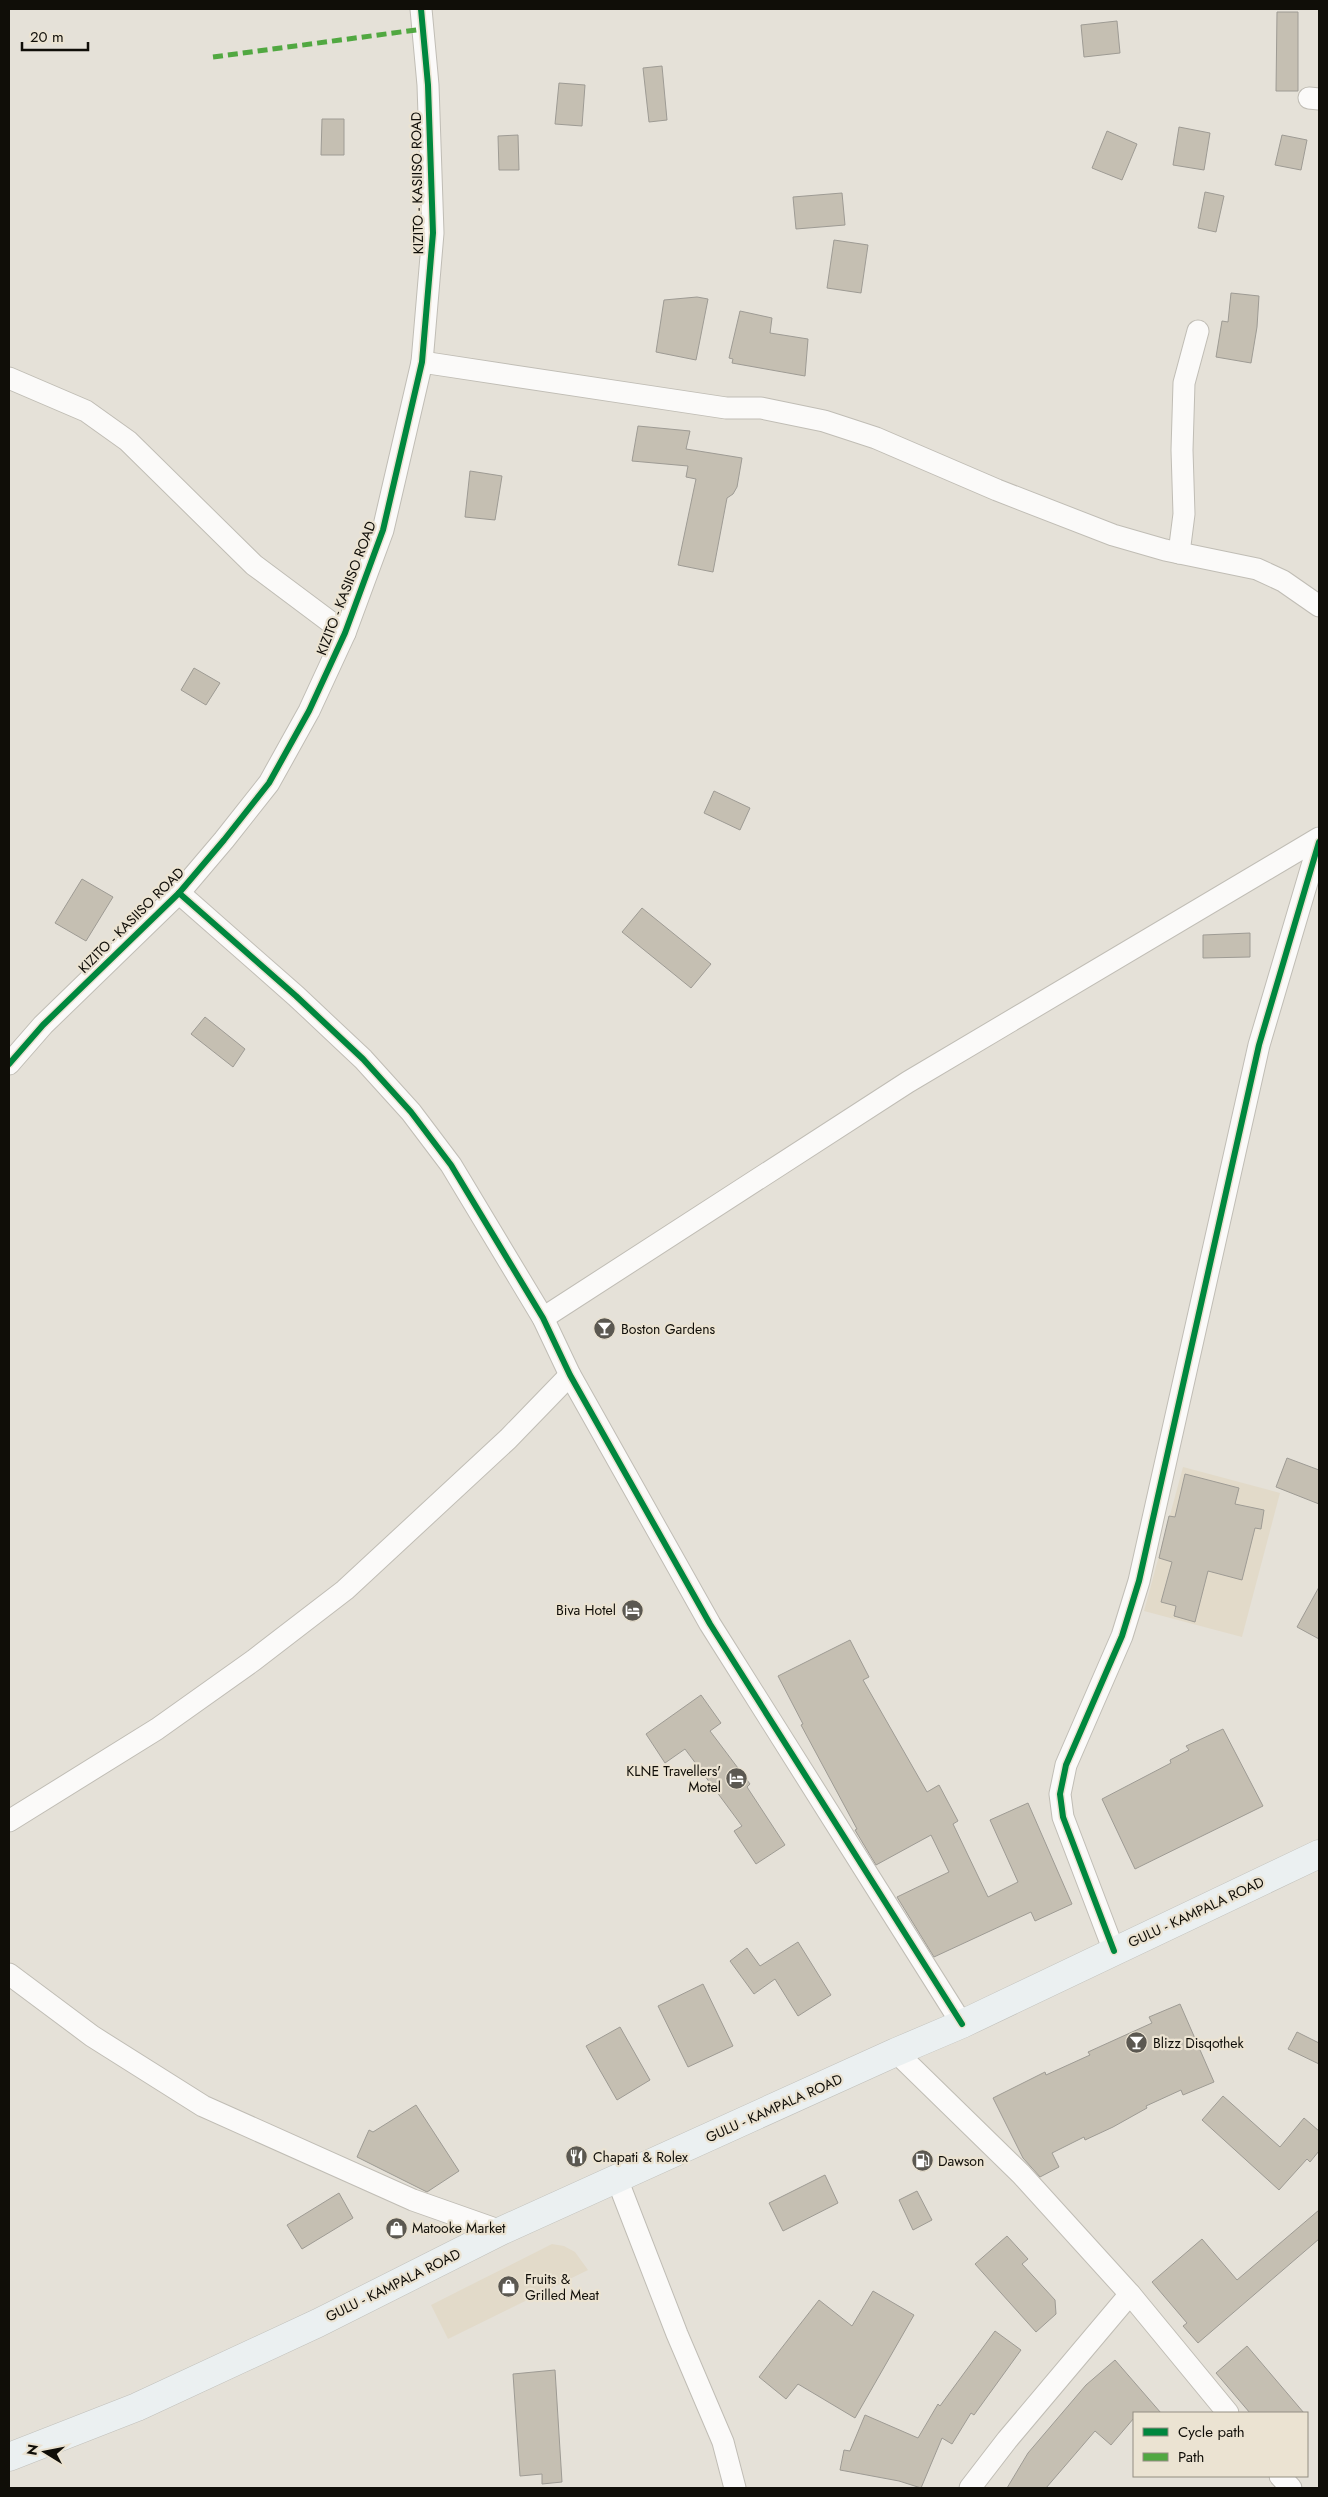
<svg xmlns="http://www.w3.org/2000/svg" width="1328" height="2497" font-family="Jost,sans-serif">
<style>
.built{fill:#e2dac9}
.building{fill:#c5bfb2;stroke:#9e9b94}
.lines{fill:none;stroke-linecap:round;stroke-linejoin:round}
.minor-casing{stroke:#c0bdb5;stroke-width:23}
.major-casing{stroke:#c1c0bb;stroke-width:29}
.minor{stroke:#fbfaf9;stroke-width:21}
.major{stroke:#ebf0f1;stroke-width:28}
.quiet{stroke:#51a841;stroke-width:5;stroke-dasharray:10 5;stroke-linecap:butt}
.cycleway-casing{stroke:#ebe3d2;stroke-width:9}
.cycleway{stroke:#00873e;stroke-width:6}
.labels{text-anchor:middle;dominant-baseline:central;stroke-width:4.5;stroke-linejoin:round;paint-order:stroke}
.street-label{font-size:14px;fill:#100e08;stroke:#ebe3d2}
.poi-label{font-size:14px;fill:#100e08;stroke:#ebe3d2;text-anchor:start}
</style>
<rect width="100%" height="100%" fill="#e5e1d8"/>
<!-- built -->
<g class="built">
<path d="M 1183,1467 L 1280,1493 L 1242,1637 L 1144,1611 Z"/>
<path d="M 552,2244 L 564,2246 L 575,2252 L 588,2270 L 448,2339 L 431,2305 Z"/>
</g>
<!-- building -->
<g class="building">
<path d="M 1277,12 L 1298,12 L 1298,91 L 1276,91 Z"/>
<path d="M 1117,21 L 1120,53 L 1084,57 L 1081,25 Z"/>
<path d="M 662,66 L 667,120 L 649,122 L 643,68 Z"/>
<path d="M 559,83 L 585,85 L 582,126 L 555,124 Z"/>
<path d="M 322,119 L 344,119 L 344,155 L 321,155 Z"/>
<path d="M 1179,127 L 1210,133 L 1204,170 L 1173,165 Z"/>
<path d="M 1107,131 L 1137,144 L 1122,180 L 1092,168 Z"/>
<path d="M 518,135 L 519,170 L 499,170 L 498,136 Z"/>
<path d="M 1282,135 L 1307,140 L 1301,170 L 1275,165 Z"/>
<path d="M 1205,192 L 1224,196 L 1216,232 L 1198,228 Z"/>
<path d="M 842,193 L 845,225 L 796,229 L 793,197 Z"/>
<path d="M 834,240 L 868,245 L 861,293 L 827,288 Z"/>
<path d="M 1231,293 L 1259,296 L 1257,327 L 1251,363 L 1216,357 L 1222,321 L 1228,322 Z"/>
<path d="M 697,297 L 708,299 L 696,360 L 656,352 L 664,300 Z"/>
<path d="M 740,311 L 772,318 L 770,333 L 808,339 L 805,376 L 732,363 L 733,359 L 729,358 Z"/>
<path d="M 638,426 L 690,431 L 686,449 L 742,458 L 737,487 L 733,494 L 727,498 L 713,572 L 678,565 L 696,479 L 686,477 L 688,466 L 632,461 Z"/>
<path d="M 470,471 L 502,476 L 495,520 L 465,517 Z"/>
<path d="M 194,668 L 220,683 L 206,705 L 181,690 Z"/>
<path d="M 714,791 L 750,808 L 740,830 L 704,813 Z"/>
<path d="M 82,879 L 113,897 L 86,941 L 55,923 Z"/>
<path d="M 642,908 L 711,964 L 691,988 L 622,932 Z"/>
<path d="M 1250,933 L 1250,957 L 1203,958 L 1203,935 Z"/>
<path d="M 205,1017 L 245,1049 L 233,1067 L 191,1034 Z"/>
<path d="M 1287,1458 L 1319,1470 L 1319,1504 L 1276,1487 Z"/>
<path d="M 1185,1474 L 1239,1488 L 1235,1504 L 1264,1510 L 1261,1529 L 1255,1528 L 1242,1580 L 1208,1571 L 1195,1622 L 1174,1616 L 1176,1606 L 1161,1602 L 1172,1562 L 1159,1558 L 1169,1516 L 1175,1517 Z"/>
<path d="M 1319,1587 L 1319,1639 L 1297,1627 Z"/>
<path d="M 850,1640 L 869,1677 L 863,1680 L 927,1792 L 939,1785 L 958,1821 L 953,1824 L 988,1897 L 1018,1882 L 990,1820 L 1028,1803 L 1072,1904 L 1035,1921 L 1031,1912 L 934,1957 L 897,1897 L 949,1872 L 931,1835 L 876,1865 L 855,1830 L 857,1829 L 801,1725 L 803,1724 L 778,1676 Z"/>
<path d="M 701,1695 L 721,1723 L 710,1731 L 750,1784 L 747,1787 L 785,1845 L 756,1864 L 734,1831 L 742,1826 L 685,1749 L 665,1763 L 646,1734 Z"/>
<path d="M 1223,1729 L 1263,1806 L 1135,1869 L 1102,1799 L 1171,1763 L 1170,1760 L 1189,1750 L 1186,1746 Z"/>
<path d="M 798,1942 L 831,1995 L 798,2016 L 775,1979 L 754,1994 L 730,1961 L 747,1948 L 760,1966 Z"/>
<path d="M 703,1984 L 733,2046 L 688,2067 L 658,2006 Z"/>
<path d="M 1180,2004 L 1214,2082 L 1183,2095 L 1181,2090 L 1146,2106 L 1147,2108 L 1113,2127 L 1085,2140 L 1084,2137 L 1052,2153 L 1059,2167 L 1040,2177 L 1023,2158 L 993,2098 L 1045,2072 L 1046,2075 L 1090,2055 L 1088,2052 L 1152,2023 L 1149,2017 Z"/>
<path d="M 620,2027 L 650,2080 L 617,2100 L 586,2046 Z"/>
<path d="M 1297,2032 L 1319,2043 L 1319,2064 L 1288,2049 Z"/>
<path d="M 1223,2096 L 1280,2147 L 1304,2118 L 1319,2131 L 1319,2151 L 1310,2162 L 1307,2159 L 1279,2190 L 1202,2120 Z"/>
<path d="M 416,2105 L 459,2171 L 427,2192 L 357,2157 L 369,2130 L 373,2132 Z"/>
<path d="M 825,2175 L 838,2203 L 783,2231 L 769,2203 Z"/>
<path d="M 917,2191 L 932,2220 L 913,2230 L 899,2200 Z"/>
<path d="M 339,2193 L 353,2218 L 302,2249 L 287,2225 Z"/>
<path d="M 1319,2210 L 1319,2239 L 1198,2343 L 1183,2326 L 1187,2323 L 1152,2282 L 1202,2239 L 1237,2280 Z"/>
<path d="M 1007,2236 L 1028,2259 L 1022,2264 L 1055,2300 L 1056,2314 L 1036,2332 L 975,2264 Z"/>
<path d="M 873,2291 L 914,2315 L 855,2418 L 798,2384 L 786,2399 L 759,2377 L 819,2300 L 852,2326 Z"/>
<path d="M 995,2331 L 1021,2350 L 974,2415 L 971,2413 L 952,2444 L 942,2438 L 921,2488 L 899,2481 L 840,2470 L 844,2450 L 850,2451 L 865,2415 L 918,2438 L 938,2404 L 940,2406 Z"/>
<path d="M 1247,2346 L 1304,2413 L 1250,2413 L 1216,2373 Z"/>
<path d="M 1115,2360 L 1161,2413 L 1134,2413 L 1134,2418 L 1111,2445 L 1095,2431 L 1046,2488 L 1007,2488 L 1028,2453 L 1086,2385 Z"/>
<path d="M 555,2370 L 562,2482 L 542,2484 L 542,2474 L 520,2476 L 513,2374 Z"/>
</g>
<g class="lines">
<defs>
<g id="minor">
<path d="M 1309,98 L 1319,99"/>
<path d="M 422,362 L 726,408 L 761,408 L 824,421 L 876,438 L 997,490 L 1113,535 L 1165,550 L 1257,569 L 1283,581 L 1319,606"/>
<path d="M 9,378 L 86,411 L 128,441 L 254,565 L 345,633"/>
<path d="M 1179,553 L 1184,514 L 1182,450 L 1184,383 L 1198,331"/>
<path d="M 179,893 L 296,996 L 363,1059 L 411,1112 L 451,1165 L 543,1318 L 570,1375 L 710,1624 L 962,2024"/>
<path d="M 9,1064 L 43,1025 L 179,893 L 224,840 L 269,783 L 309,711 L 345,633 L 383,530 L 422,362 L 433,233 L 428,85 L 421,9"/>
<path d="M 543,1318 L 908,1082 L 1319,838"/>
<path d="M 9,1821 L 157,1729 L 254,1660 L 345,1590 L 508,1439 L 570,1375"/>
<path d="M 1114,1951 L 1063,1817 L 1060,1794 L 1066,1765 L 1122,1636 L 1139,1581 L 1259,1045 L 1319,842"/>
<path d="M 9,1974 L 92,2036 L 203,2106 L 413,2200 L 501,2231"/>
<path d="M 896,2052 L 1021,2174 L 1130,2294 L 1228,2413"/>
<path d="M 617,2179 L 677,2334 L 723,2442 L 735,2488"/>
<path d="M 1280,2476 L 1291,2488"/>
<path d="M 970,2488 L 1007,2440 L 1130,2294"/>
</g>
<path id="major" d="M 9,2457 L 137,2407 L 318,2323 L 501,2231 L 896,2052 L 962,2024 L 1319,1854"/>
</defs>
<!-- minor casing -->
<use href="#minor" class="minor-casing"/>
<!-- major casing -->
<use href="#major" class="major-casing"/>
<!-- minor -->
<use href="#minor" class="minor"/>
<!-- major -->
<use href="#major" class="major"/>
<!-- quiet -->
<path class="quiet" d="M 213,57 L 423,29"/>
<defs>
<g id="cycleway">
<path d="M 179,893 L 296,996 L 363,1059 L 411,1112 L 451,1165 L 543,1318 L 570,1375 L 710,1624 L 962,2024"/>
<path d="M 9,1064 L 43,1025 L 179,893 L 224,840 L 269,783 L 309,711 L 345,633 L 383,530 L 422,362 L 433,233 L 428,85 L 421,9"/>
<path d="M 1114,1951 L 1063,1817 L 1060,1794 L 1066,1765 L 1122,1636 L 1139,1581 L 1259,1045 L 1319,842"/>
</g>
</defs>
<!-- cycleway casing -->
<use href="#cycleway" class="cycleway-casing"/>
<!-- cycleway -->
<use href="#cycleway" class="cycleway"/>
</g>
<!-- icons -->
<defs>
<symbol id="bar-disc" viewBox="-11 -11 22 22"><circle r="9.5" fill="#5b5851" stroke="#ebe3d2"/><path d="M-6-5H6L.8 .8V4.5H3.5V6h-7V4.5H-.8V.8Z" fill="#fff"/></symbol>
<symbol id="hotel-disc" viewBox="-11 -11 22 22"><circle r="9.5" fill="#5b5851" stroke="#ebe3d2"/><path d="M-6-4.5h1.5V1H6V5H4.5V3h-9V5H-6ZM-4 0a1.8 1.8 0 1 1 3.6 0ZM.5 0V-2.5h3Q6-2.5 6 0Z" fill="#fff"/></symbol>
<symbol id="restaurant-disc" viewBox="-11 -11 22 22"><circle r="9.5" fill="#5b5851" stroke="#ebe3d2"/><path d="M-5-6h1v4h1v-4h1v4h1v-4h1v5L-1.5 .5V6h-2V.5L-5-1ZM5-6V6H3V1.5H1.5Q1.5-4 5-6Z" fill="#fff"/></symbol>
<symbol id="fuel-disc" viewBox="-11 -11 22 22"><circle r="9.5" fill="#5b5851" stroke="#ebe3d2"/><path d="M-5.5-6h7V0h2V4h1.3V-2.5L3-4.5l.8-.8L6-3V5H2.5V1h-1V6h-7ZM-4.2-4.7v3.2H.2V-4.7Z" fill="#fff"/></symbol>
<symbol id="shop-disc" viewBox="-11 -11 22 22"><circle r="9.5" fill="#5b5851" stroke="#ebe3d2"/><path d="M-5-2.5h2.3a2.7 3.5 0 0 1 5.4 0H5L5.5 6h-11ZM-1.5-2.5h3a1.5 2.3 0 0 0-3 0Z" fill="#fff"/></symbol>
</defs>
<g fill-rule="evenodd">
<use href="#bar-disc" x="592" y="1316" width="25" height="25"/>
<use href="#hotel-disc" x="620" y="1598" width="25" height="25"/>
<use href="#hotel-disc" x="724" y="1766" width="25" height="25"/>
<use href="#bar-disc" x="1124" y="2030" width="25" height="25"/>
<use href="#restaurant-disc" x="564" y="2144" width="25" height="25"/>
<use href="#fuel-disc" x="910" y="2148" width="25" height="25"/>
<use href="#shop-disc" x="384" y="2216" width="25" height="25"/>
<use href="#shop-disc" x="496" y="2274" width="25" height="25"/>
</g>
<g class="labels">
<!-- street labels -->
<g class="street-label">
<text transform="translate(417 183) rotate(-91)">KIZITO - KASIISO ROAD</text>
<text transform="translate(346 588) rotate(-69)">KIZITO - KASIISO ROAD</text>
<text transform="translate(131 920) rotate(-45)">KIZITO - KASIISO ROAD</text>
<text transform="translate(1196 1912) rotate(-25)">GULU - KAMPALA ROAD</text>
<text transform="translate(774 2108) rotate(-24)">GULU - KAMPALA ROAD</text>
<text transform="translate(393 2285) rotate(-26)">GULU - KAMPALA ROAD</text>
</g>
<!-- poi labels -->
<g class="poi-label">
<text x="621" y="1329">Boston Gardens</text>
<text x="616" y="1610" text-anchor="end">Biva Hotel</text>
<text x="721" y="1771" text-anchor="end">KLNE Travellers'<tspan x="721" dy="16">Motel</tspan></text>
<text x="1153" y="2043">Blizz Disqothek</text>
<text x="593" y="2157">Chapati &amp; Rolex</text>
<text x="938" y="2161">Dawson</text>
<text x="412" y="2228">Matooke Market</text>
<text x="525" y="2279">Fruits &amp;<tspan x="525" dy="16">Grilled Meat</tspan></text>
</g>
</g>
<!-- border -->
<rect width="1328" height="2497" fill="none" stroke="#100e08" stroke-width="20"/>
<!-- legend -->
<rect x="1133" y="2412" width="175" height="65" fill="#ebe3d2" stroke="#938e81"/>
<rect x="1143" y="2428" width="25" height="8" fill="#00873e" stroke="#938e81"/>
<text x="1178" y="2437" font-size="15" fill="#100e08">Cycle path</text>
<rect x="1143" y="2453" width="25" height="8" fill="#51a841" stroke="#938e81"/>
<text x="1178" y="2462" font-size="15" fill="#100e08">Path</text>
<!-- north arrow -->
<g transform="translate(45 2452) rotate(280)" stroke="#ebe3d2" stroke-width="4" paint-order="stroke">
<path d="M0-4L9 19L0 12L-9 19Z" fill="#100e08"/>
<text y="-8" font-size="14" font-weight="bold" text-anchor="middle" fill="#100e08">N</text>
</g>
<!-- scale -->
<path d="M22 42v8h66v-8" fill="none" stroke="#100e08" stroke-width="2.5"/>
<text x="30" y="42" font-size="15" fill="#100e08" stroke="#ebe3d2" stroke-width="4" paint-order="stroke">20 m</text>
</svg>
